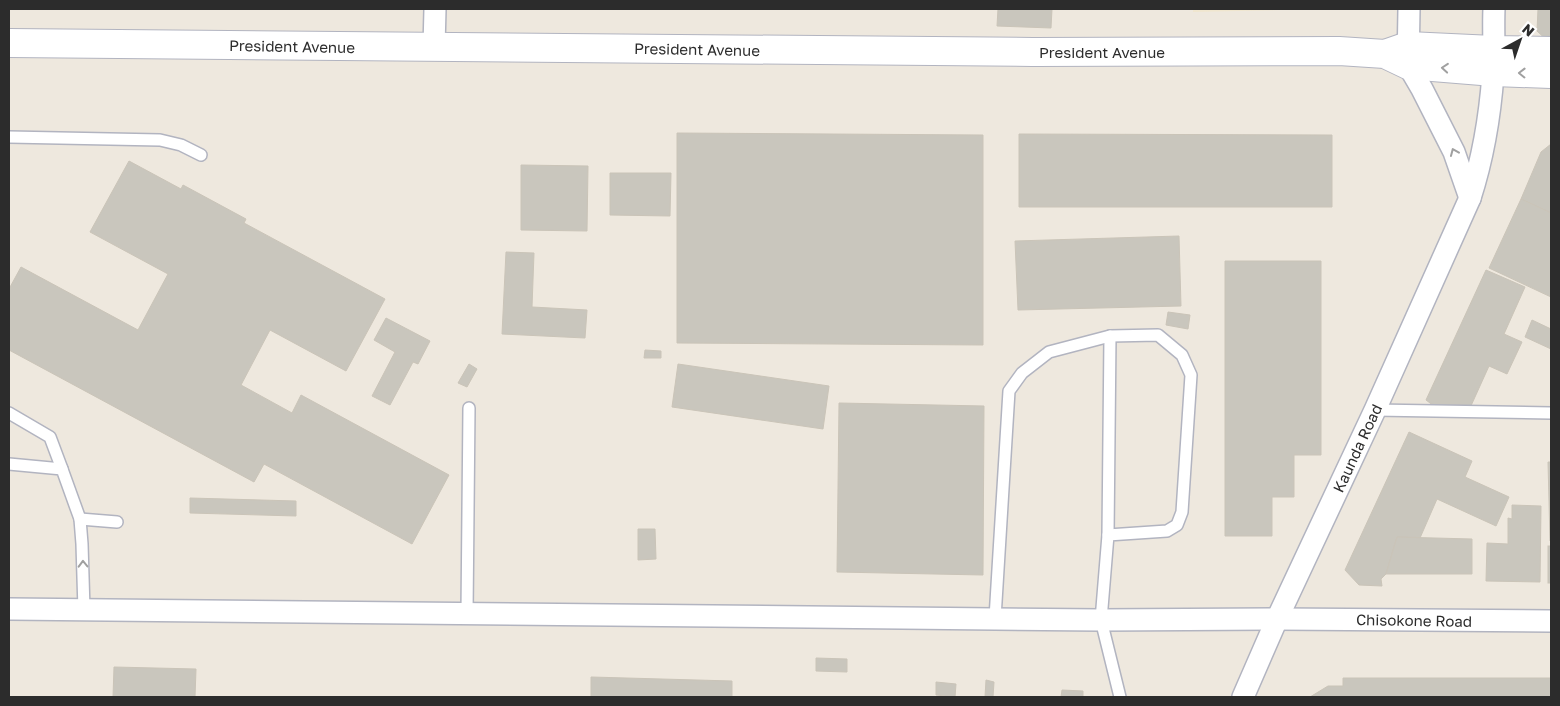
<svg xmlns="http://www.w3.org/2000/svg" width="1560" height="706" font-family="'Golos Text',sans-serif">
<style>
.education{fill:#f0e6ce}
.building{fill:#c9c6bd;stroke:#cac4b8}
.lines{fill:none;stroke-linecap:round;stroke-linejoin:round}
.lane-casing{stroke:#b2b4c0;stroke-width:14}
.street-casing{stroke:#b2b4c0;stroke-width:24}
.secondary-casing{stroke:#b2b4c0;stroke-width:30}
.lane{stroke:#fff;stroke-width:11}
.street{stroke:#fff;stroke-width:21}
.secondary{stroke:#fff;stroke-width:28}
.oneway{stroke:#a0a0a0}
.labels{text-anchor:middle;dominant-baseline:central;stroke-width:4.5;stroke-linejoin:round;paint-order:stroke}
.street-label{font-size:15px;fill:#2c2c2c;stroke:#fff}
</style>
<rect width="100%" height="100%" fill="#eee8de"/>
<!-- education -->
<path class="education" d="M 1193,9 L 1328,9 L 1193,12 Z"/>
<!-- building -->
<g class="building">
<path d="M 998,9 L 1052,9 L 1051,28 L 997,26 Z"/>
<path d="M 1538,9 L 1551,9 L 1551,44 L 1537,31 Z"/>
<path d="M 677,133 L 983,135 L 983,345 L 677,343 Z"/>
<path d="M 1019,134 L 1332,135 L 1332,207 L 1019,207 Z"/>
<path d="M 1551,144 L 1551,213 L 1521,199 L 1541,152 Z"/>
<path d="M 129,161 L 181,189 L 183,185 L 246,219 L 244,223 L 385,299 L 346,371 L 270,330 L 241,385 L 292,413 L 301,395 L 449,475 L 412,544 L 264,464 L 254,482 L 9,350 L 9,289 L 21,267 L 138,330 L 168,274 L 90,232 Z"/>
<path d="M 521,165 L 588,166 L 587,231 L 521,230 Z"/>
<path d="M 610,173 L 671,173 L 670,216 L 610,215 Z"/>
<path d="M 1521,199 L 1551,213 L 1551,297 L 1489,268 Z"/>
<path d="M 1179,236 L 1181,306 L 1018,310 L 1015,241 Z"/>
<path d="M 506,252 L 534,253 L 532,307 L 587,310 L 585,338 L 502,334 Z"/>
<path d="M 1225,261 L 1321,261 L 1321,455 L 1294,455 L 1294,497 L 1272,497 L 1272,536 L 1225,536 Z"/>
<path d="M 1486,270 L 1525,287 L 1504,334 L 1522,342 L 1507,374 L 1489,366 L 1470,408 L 1434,406 L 1426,400 Z"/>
<path d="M 1168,312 L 1190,315 L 1188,329 L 1166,325 Z"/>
<path d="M 386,318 L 430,341 L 418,364 L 413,362 L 390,405 L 372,396 L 395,352 L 374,340 Z"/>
<path d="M 1532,320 L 1551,329 L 1551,349 L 1525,337 Z"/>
<path d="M 645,350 L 661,351 L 661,358 L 644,358 Z"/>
<path d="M 469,364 L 477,369 L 467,387 L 458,383 Z"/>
<path d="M 678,364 L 829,386 L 823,429 L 672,407 Z"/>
<path d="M 839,403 L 984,406 L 983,575 L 837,572 Z"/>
<path d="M 1409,432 L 1472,461 L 1465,477 L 1509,497 L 1496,526 L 1437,499 L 1420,538 L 1397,537 L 1386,574 L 1381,579 L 1382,586 L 1359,585 L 1345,570 Z"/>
<path d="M 1548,462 L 1551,462 L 1551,541 L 1550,541 Z"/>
<path d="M 190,498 L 296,501 L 296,516 L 190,513 Z"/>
<path d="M 1512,505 L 1541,506 L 1540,582 L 1486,581 L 1487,543 L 1508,544 L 1508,518 L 1512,519 Z"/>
<path d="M 638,529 L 655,529 L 656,559 L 638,560 Z"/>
<path d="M 1397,537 L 1472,539 L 1472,574 L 1386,574 Z"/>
<rect x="1548" y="546" width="3" height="37"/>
<path d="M 816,658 L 847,659 L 847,672 L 816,671 Z"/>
<path d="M 114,667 L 196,669 L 195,697 L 113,697 Z"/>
<path d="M 591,677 L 732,681 L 732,697 L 591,697 Z"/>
<path d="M 1343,678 L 1551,678 L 1551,697 L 1310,697 L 1328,686 L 1343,686 Z"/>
<path d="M 986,680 L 994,682 L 993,697 L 985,697 Z"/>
<path d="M 936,682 L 956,684 L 955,697 L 936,695 Z"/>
<path d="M 1062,690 L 1083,691 L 1083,697 L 1061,697 Z"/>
</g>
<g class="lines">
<defs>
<g id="lane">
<path d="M 9,137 L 160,140 L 181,145 L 201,155"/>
<path d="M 1375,410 L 1551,413"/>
<path d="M 9,413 L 50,437 L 62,469"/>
<path d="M 9,464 L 62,469 L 80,519 L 82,544 L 84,610"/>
<path d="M 80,519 L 117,522"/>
<path d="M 1108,535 L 1110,336"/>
<path d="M 467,613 L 469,408"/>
<path d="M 995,618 L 1009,391 L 1022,373 L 1049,352 L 1110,336 L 1158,335 L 1182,355 L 1191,375 L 1182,512 L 1177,525 L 1167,531 L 1108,535 L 1101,620 L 1120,697"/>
</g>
<g id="street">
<path d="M 1409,9 L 1408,65 L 1422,89 L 1454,152 L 1470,198"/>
<path d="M 434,47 L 435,9"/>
<path d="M 9,609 L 1101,620 L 1277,619 L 1551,621"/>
<path d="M 1243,697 L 1277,619 L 1375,410 L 1470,198 C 1483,158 1490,116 1493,74 C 1495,53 1493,30 1494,9"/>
</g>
<g id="secondary">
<path d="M 9,43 L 1033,52 L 1339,51 L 1385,54 L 1408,65 L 1494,72 L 1551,74"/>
<path d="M 1385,54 L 1408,46 L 1493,50 L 1551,51"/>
</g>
</defs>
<!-- lane casing -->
<use href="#lane" class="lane-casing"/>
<!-- street casing -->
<use href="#street" class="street-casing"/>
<!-- secondary casing -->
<use href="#secondary" class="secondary-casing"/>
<!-- lane -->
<use href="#lane" class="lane"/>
<!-- street -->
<use href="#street" class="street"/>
<!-- secondary -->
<use href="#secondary" class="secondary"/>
</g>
<!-- one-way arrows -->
<defs><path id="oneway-chevron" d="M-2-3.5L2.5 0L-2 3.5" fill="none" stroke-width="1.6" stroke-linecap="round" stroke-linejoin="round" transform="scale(1.25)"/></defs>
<g class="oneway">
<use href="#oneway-chevron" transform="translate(1445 68) rotate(-175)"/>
<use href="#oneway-chevron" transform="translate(1522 73) rotate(-179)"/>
<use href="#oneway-chevron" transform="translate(1454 152) rotate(-113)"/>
<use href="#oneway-chevron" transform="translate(83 564) rotate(-91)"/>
</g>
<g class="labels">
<!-- street labels -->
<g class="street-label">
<text transform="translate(292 46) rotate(1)">President Avenue</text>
<text transform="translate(697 49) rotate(1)">President Avenue</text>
<text x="1102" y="52">President Avenue</text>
<text transform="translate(1357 448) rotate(-65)">Kaunda Road</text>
<text transform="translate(1414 620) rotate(1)">Chisokone Road</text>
</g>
</g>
<!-- border -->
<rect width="1560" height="706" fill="none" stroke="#2c2c2c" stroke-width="20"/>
<!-- north arrow -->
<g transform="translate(1520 40) rotate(40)" stroke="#ffffff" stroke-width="4" paint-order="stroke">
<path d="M0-4L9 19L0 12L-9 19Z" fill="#2c2c2c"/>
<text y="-8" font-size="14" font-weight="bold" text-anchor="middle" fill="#2c2c2c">N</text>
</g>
</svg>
